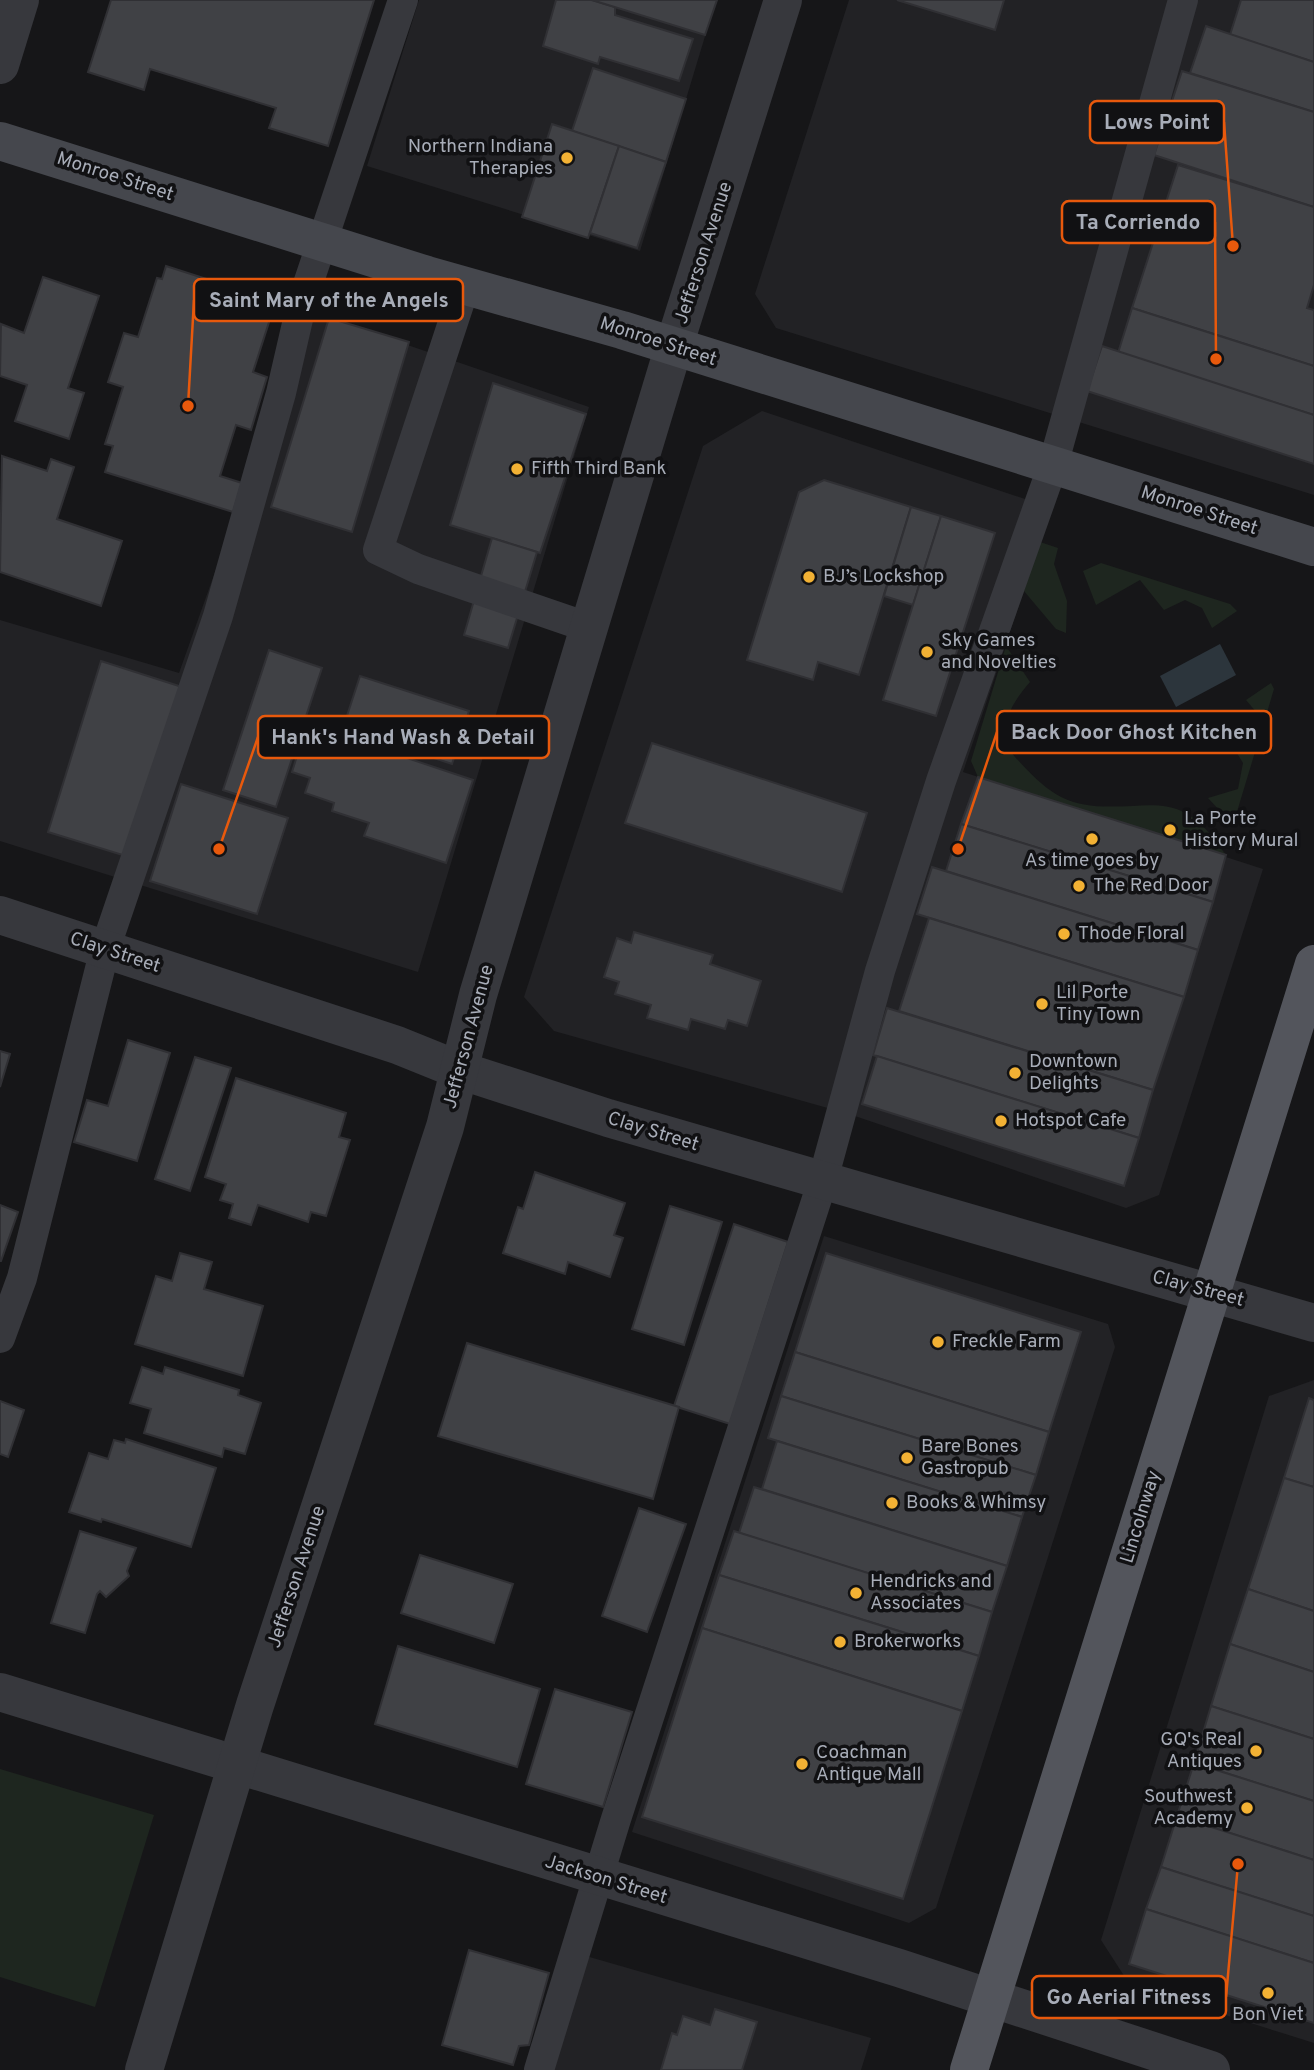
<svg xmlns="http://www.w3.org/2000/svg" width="1314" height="2070" font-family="Overpass,sans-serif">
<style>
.built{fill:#222225}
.green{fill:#1e261f}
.water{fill:#2c353c}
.building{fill:#404145;stroke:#303034;stroke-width:2}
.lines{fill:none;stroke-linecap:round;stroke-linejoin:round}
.service{stroke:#37383d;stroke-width:30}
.minor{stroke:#37383d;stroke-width:38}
.tertiary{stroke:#37383d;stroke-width:38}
.secondary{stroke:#45474d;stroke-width:38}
.primary{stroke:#53555c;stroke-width:38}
.poi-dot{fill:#f2b134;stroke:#111113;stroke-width:2.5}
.labels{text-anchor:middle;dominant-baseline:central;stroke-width:7;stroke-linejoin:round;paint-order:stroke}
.poi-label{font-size:19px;fill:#a8adb8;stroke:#111113;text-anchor:start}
.street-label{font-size:19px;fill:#a8adb8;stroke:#111113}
.leader{fill:none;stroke:#e8590c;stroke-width:2.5}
.callout-dot{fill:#e8590c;stroke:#111113;stroke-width:2.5}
.callout{fill:#111113;stroke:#e8590c;stroke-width:2.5}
.callout-label{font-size:21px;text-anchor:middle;font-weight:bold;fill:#a8adb8}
</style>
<rect width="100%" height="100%" fill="#161618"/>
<!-- built -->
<g class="built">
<path d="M 419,0 L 716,0 L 640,251 L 367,166 Z"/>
<path d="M 849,0 L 1314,0 L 1314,495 L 776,328 L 755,294 Z"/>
<path d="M 308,311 L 589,407 L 418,972 L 0,841 L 0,620 L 179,673 Z"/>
<path d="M 762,411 L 1028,500 L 1040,542 L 963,772 L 1263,869 L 1159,1195 L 1126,1208 L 849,1114 L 554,1031 L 524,997 L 703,446 Z"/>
<path d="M 824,1236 L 1108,1324 L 1115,1347 L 936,1908 L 909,1923 L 632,1832 Z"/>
<path d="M 1314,1380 L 1314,2043 L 1130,1985 L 1101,1940 L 1269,1396 Z"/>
<path d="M 586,1956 L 871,2038 L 861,2070 L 552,2070 Z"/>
</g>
<!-- green -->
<g class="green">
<path d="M 1040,542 L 1058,548 L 1054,564 L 1067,601 L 1066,633 L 1056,629 L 1024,591 Z"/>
<path d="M 1101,563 L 1230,604 L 1237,611 L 1212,628 L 1202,608 L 1185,600 L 1164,610 L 1140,580 L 1096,605 L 1083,571 Z"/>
<path d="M 1006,646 L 1030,682 C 1012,702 993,733 1015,757 C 1056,802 1072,809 1133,806 C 1150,805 1169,804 1185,813 C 1203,822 1214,839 1226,855 L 978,777 L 971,761 Z"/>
<path d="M 1271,683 L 1274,689 L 1233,825 L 1208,798 L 1238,789 L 1243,763 L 1232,745 L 1251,733 L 1257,713 L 1246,700 Z"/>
<path d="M 0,1769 L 154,1815 L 95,2007 L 0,1977 Z"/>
</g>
<!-- water -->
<path class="water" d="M 1220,644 L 1236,675 L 1176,707 L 1160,676 Z"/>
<!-- building -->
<g class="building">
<path d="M 111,0 L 374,0 L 328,146 L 269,128 L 276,108 L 150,69 L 144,90 L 88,72 Z"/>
<path d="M 556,0 L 592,0 L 615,7 L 615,15 L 693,39 L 679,81 L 600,57 L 598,64 L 543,46 Z"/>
<path d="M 592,0 L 717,0 L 705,35 Z"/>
<path d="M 897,0 L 1004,0 L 995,30 Z"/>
<path d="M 1241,0 L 1314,0 L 1314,62 L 1230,35 Z"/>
<path d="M 1206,26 L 1314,62 L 1314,112 L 1190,73 Z"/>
<path d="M 593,68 L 686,99 L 666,162 L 572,131 Z"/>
<path d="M 1182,71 L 1314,112 L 1314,207 L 1154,155 Z"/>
<path d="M 552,124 L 619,146 L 588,238 L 522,217 Z"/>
<path d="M 619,146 L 666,162 L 637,248 L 590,233 Z"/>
<path d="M 1178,165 L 1314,207 L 1314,285 L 1307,308 L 1314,310 L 1314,366 L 1132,308 Z"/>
<path d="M 166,266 L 269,299 L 263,318 L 270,319 L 253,372 L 267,377 L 251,430 L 236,425 L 220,476 L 242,483 L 233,512 L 105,472 L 113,446 L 105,444 L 123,387 L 108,382 L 124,333 L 138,337 L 157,278 L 162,279 Z"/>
<path d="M 43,277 L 99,296 L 68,388 L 84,393 L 69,439 L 15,421 L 27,385 L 0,376 L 1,324 L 24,333 Z"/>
<path d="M 1132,308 L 1314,366 L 1314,415 L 1118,353 Z"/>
<path d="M 329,318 L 409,342 L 352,532 L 271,507 Z"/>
<path d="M 1102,346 L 1314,415 L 1314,464 L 1087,391 Z"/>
<path d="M 493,383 L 586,414 L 540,553 L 450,525 Z"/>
<path d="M 2,456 L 47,471 L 51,459 L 74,467 L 57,519 L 122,541 L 101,606 L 0,572 Z"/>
<path d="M 824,480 L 911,507 L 859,675 L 818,662 L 813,680 L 747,660 L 799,492 Z"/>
<path d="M 911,507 L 941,516 L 913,605 L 884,596 Z"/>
<path d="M 941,516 L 995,533 L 936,716 L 883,700 Z"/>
<path d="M 492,538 L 537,552 L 508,648 L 464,635 Z"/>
<path d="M 269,650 L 322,668 L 276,807 L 223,790 Z"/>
<path d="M 101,661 L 182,687 L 129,857 L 48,832 Z"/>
<path d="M 360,676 L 469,711 L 452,764 L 343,728 Z"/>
<path d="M 335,734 L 473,780 L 446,863 L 364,836 L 369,823 L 332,811 L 334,803 L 305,793 L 310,778 L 292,772 L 301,743 L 329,752 Z"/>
<path d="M 652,743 L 867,813 L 842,892 L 625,823 Z"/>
<path d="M 978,777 L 1226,855 L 1213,902 L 961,824 Z"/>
<path d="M 181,784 L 288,818 L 257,914 L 150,881 Z"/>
<path d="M 961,824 L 1213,902 L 1198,950 L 946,871 Z"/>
<path d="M 932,867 L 1198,950 L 1184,997 L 917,914 Z"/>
<path d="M 929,918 L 1184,997 L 1153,1090 L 899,1011 Z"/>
<path d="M 634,932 L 713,955 L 710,964 L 761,981 L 747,1026 L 728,1020 L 725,1029 L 691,1019 L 688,1030 L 647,1018 L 651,1005 L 615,994 L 619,982 L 604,977 L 617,938 L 631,943 Z"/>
<path d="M 887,1008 L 1153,1090 L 1139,1138 L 873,1055 Z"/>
<path d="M 128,1040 L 170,1053 L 137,1161 L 74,1142 L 87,1100 L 108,1106 Z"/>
<path d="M 0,1051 L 10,1054 L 0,1087 Z"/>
<path d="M 877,1056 L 1139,1138 L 1124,1186 L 862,1104 Z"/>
<path d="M 195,1057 L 231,1068 L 190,1191 L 155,1179 Z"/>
<path d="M 236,1078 L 346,1113 L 339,1137 L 350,1140 L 326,1216 L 311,1212 L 308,1222 L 258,1205 L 251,1225 L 229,1218 L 233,1204 L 220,1200 L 226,1184 L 205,1177 Z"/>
<path d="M 535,1172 L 625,1203 L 614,1235 L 623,1238 L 610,1277 L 568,1262 L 565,1274 L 503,1253 L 518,1207 L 523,1209 Z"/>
<path d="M 0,1205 L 18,1212 L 1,1261 L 0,1261 Z"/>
<path d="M 670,1206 L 722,1222 L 684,1345 L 632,1329 Z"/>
<path d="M 734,1224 L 788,1242 L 730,1424 L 674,1406 Z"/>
<path d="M 180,1253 L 212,1262 L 204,1289 L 263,1306 L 243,1376 L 135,1344 L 156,1276 L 172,1281 Z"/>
<path d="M 826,1253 L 1081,1332 L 1049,1432 L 795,1352 Z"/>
<path d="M 467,1343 L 679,1407 L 653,1499 L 438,1436 Z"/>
<path d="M 795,1352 L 1049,1432 L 1036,1475 L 781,1396 Z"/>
<path d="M 142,1367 L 163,1374 L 165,1367 L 239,1390 L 238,1395 L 261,1403 L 245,1454 L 224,1448 L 222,1457 L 144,1433 L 151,1409 L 130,1403 Z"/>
<path d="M 781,1396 L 1036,1475 L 1022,1517 L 768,1438 Z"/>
<path d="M 1309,1398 L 1314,1400 L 1314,1487 L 1284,1478 Z"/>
<path d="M 0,1401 L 24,1410 L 8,1457 L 0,1454 Z"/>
<path d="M 126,1439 L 216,1468 L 191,1547 L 102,1519 L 101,1522 L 69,1512 L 89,1453 L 108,1459 L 114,1440 L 125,1443 Z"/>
<path d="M 777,1441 L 1022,1517 L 1007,1566 L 762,1489 Z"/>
<path d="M 1284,1478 L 1314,1487 L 1314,1611 L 1248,1589 Z"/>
<path d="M 754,1487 L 1007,1566 L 992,1612 L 739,1533 Z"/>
<path d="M 639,1508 L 686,1524 L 647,1632 L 602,1616 Z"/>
<path d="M 80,1531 L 136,1548 L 127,1571 L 129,1576 L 106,1597 L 100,1591 L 97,1594 L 85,1633 L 51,1623 Z"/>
<path d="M 734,1531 L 992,1612 L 979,1656 L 719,1575 Z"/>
<path d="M 420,1555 L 513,1584 L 494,1643 L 401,1613 Z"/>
<path d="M 719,1575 L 979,1656 L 962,1711 L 702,1628 Z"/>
<path d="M 1248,1589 L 1314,1611 L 1314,1672 L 1230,1644 Z"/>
<path d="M 702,1628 L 962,1711 L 903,1899 L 642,1817 Z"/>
<path d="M 1230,1644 L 1314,1672 L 1314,1739 L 1211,1706 Z"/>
<path d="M 398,1646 L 540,1689 L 517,1767 L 375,1724 Z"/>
<path d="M 555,1689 L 632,1712 L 603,1807 L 526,1784 Z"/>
<path d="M 1211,1706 L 1314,1739 L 1314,1801 L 1194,1763 Z"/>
<path d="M 1194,1763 L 1314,1801 L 1314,1860 L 1177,1816 Z"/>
<path d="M 1177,1816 L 1314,1860 L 1314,1916 L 1161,1867 Z"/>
<path d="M 1161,1867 L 1314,1916 L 1314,1963 L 1146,1909 Z"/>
<path d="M 1146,1909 L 1314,1963 L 1314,2023 L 1129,1964 Z"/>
<path d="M 469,1950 L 549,1973 L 529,2045 L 519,2046 L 513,2065 L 442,2045 Z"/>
<path d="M 715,2009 L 757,2022 L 742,2070 L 661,2070 L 672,2033 L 677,2035 L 683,2016 L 710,2025 Z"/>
</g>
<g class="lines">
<!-- service -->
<g class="service">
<path d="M 465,286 L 378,550 L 418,569 L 590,628"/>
<path d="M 0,1338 L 22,1278 L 105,949 L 218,616 L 281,393 L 302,302 L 403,0"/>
<path d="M 539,2070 L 616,1819 L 822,1183 L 880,971 L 941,781 L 1053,465 L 1183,0"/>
</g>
<!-- minor -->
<g class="minor">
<path d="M 0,65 L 20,0"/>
<path d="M 0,915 L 397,1045 L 459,1070 L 608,1118 L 1314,1323"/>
<path d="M 0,1692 L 899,1968 L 1211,2070"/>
</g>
<!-- tertiary -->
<path class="tertiary" d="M 144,2070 L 255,1705 L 445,1127 L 478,995 L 674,346 L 783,0"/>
<!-- secondary -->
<path class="secondary" d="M 0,141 L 427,275 L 622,330 L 1314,547"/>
<!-- primary -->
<path class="primary" d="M 969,2070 L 1314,964"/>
</g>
<!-- markers -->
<g class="poi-dot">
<circle cx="567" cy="158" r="7"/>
<circle cx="517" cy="469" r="7"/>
<circle cx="809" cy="577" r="7"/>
<circle cx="927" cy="652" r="7"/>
<circle cx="1170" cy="830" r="7"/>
<circle cx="1092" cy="839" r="7"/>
<circle cx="1079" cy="886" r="7"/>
<circle cx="1064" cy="934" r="7"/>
<circle cx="1042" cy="1004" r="7"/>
<circle cx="1015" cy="1073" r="7"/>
<circle cx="1001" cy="1121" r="7"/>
<circle cx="938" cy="1342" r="7"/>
<circle cx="907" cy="1458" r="7"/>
<circle cx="892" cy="1503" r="7"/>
<circle cx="856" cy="1593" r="7"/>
<circle cx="840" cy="1642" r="7"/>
<circle cx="1256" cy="1751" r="7"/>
<circle cx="802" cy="1764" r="7"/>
<circle cx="1247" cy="1808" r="7"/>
<circle cx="1268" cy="1993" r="7"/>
</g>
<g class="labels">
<!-- poi labels -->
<g class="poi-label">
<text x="553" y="147" text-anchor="end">Northern Indiana<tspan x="553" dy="22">Therapies</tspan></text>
<text x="531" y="469">Fifth Third Bank</text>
<text x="823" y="577">BJ’s Lockshop</text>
<text x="941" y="641">Sky Games<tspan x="941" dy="22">and Novelties</tspan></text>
<text x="1184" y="819">La Porte<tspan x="1184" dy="22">History Mural</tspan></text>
<text x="1092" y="861" text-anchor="middle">As time goes by</text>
<text x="1093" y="886">The Red Door</text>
<text x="1078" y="934">Thode Floral</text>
<text x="1056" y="993">Lil Porte<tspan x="1056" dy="22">Tiny Town</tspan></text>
<text x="1029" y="1062">Downtown<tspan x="1029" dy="22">Delights</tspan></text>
<text x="1015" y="1121">Hotspot Cafe</text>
<text x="952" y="1342">Freckle Farm</text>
<text x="921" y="1447">Bare Bones<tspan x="921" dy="22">Gastropub</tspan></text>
<text x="906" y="1503">Books &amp; Whimsy</text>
<text x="870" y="1582">Hendricks and<tspan x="870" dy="22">Associates</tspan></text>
<text x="854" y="1642">Brokerworks</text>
<text x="1242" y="1740" text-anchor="end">GQ's Real<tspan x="1242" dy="22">Antiques</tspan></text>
<text x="816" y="1753">Coachman<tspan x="816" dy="22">Antique Mall</tspan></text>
<text x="1233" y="1797" text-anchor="end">Southwest<tspan x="1233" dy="22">Academy</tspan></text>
<text x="1268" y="2015" text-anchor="middle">Bon Viet</text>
</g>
<!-- street labels -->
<g class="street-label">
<text transform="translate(115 177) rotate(18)">Monroe Street</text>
<text transform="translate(704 253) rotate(-72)">Jefferson Avenue</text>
<text transform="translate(658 342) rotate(18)">Monroe Street</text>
<text transform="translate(1199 511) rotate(18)">Monroe Street</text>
<text transform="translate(115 953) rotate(18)">Clay Street</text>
<text transform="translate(469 1037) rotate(-75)">Jefferson Avenue</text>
<text transform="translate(653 1132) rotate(17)">Clay Street</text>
<text transform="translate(1198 1289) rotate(15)">Clay Street</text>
<text transform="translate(1141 1517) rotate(-73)">Lincolnway</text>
<text transform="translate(297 1577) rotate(-72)">Jefferson Avenue</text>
<text transform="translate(606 1880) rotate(17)">Jackson Street</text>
</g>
</g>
<!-- callouts -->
<path class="leader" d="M1233 246L1224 122M1216 359L1215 222M188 406L194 300M958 849L997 732M219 849L258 737M1238 1864L1226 1997"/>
<g class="callout-dot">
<circle cx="1233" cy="246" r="7"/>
<circle cx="1216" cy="359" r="7"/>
<circle cx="188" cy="406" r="7"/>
<circle cx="958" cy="849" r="7"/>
<circle cx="219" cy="849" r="7"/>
<circle cx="1238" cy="1864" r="7"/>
</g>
<g class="callout">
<rect x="1090" y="101" width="134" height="42" rx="7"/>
<rect x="1062" y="201" width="153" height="42" rx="7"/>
<rect x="194" y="279" width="269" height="42" rx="7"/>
<rect x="997" y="711" width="274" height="42" rx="7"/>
<rect x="258" y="716" width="291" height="42" rx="7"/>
<rect x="1032" y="1976" width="194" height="42" rx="7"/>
</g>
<g class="callout-label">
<text x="1157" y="129">Lows Point</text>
<text x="1138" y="229">Ta Corriendo</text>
<text x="329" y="307">Saint Mary of the Angels</text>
<text x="1134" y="739">Back Door Ghost Kitchen</text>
<text x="403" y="744">Hank's Hand Wash &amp; Detail</text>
<text x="1129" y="2004">Go Aerial Fitness</text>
</g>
</svg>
